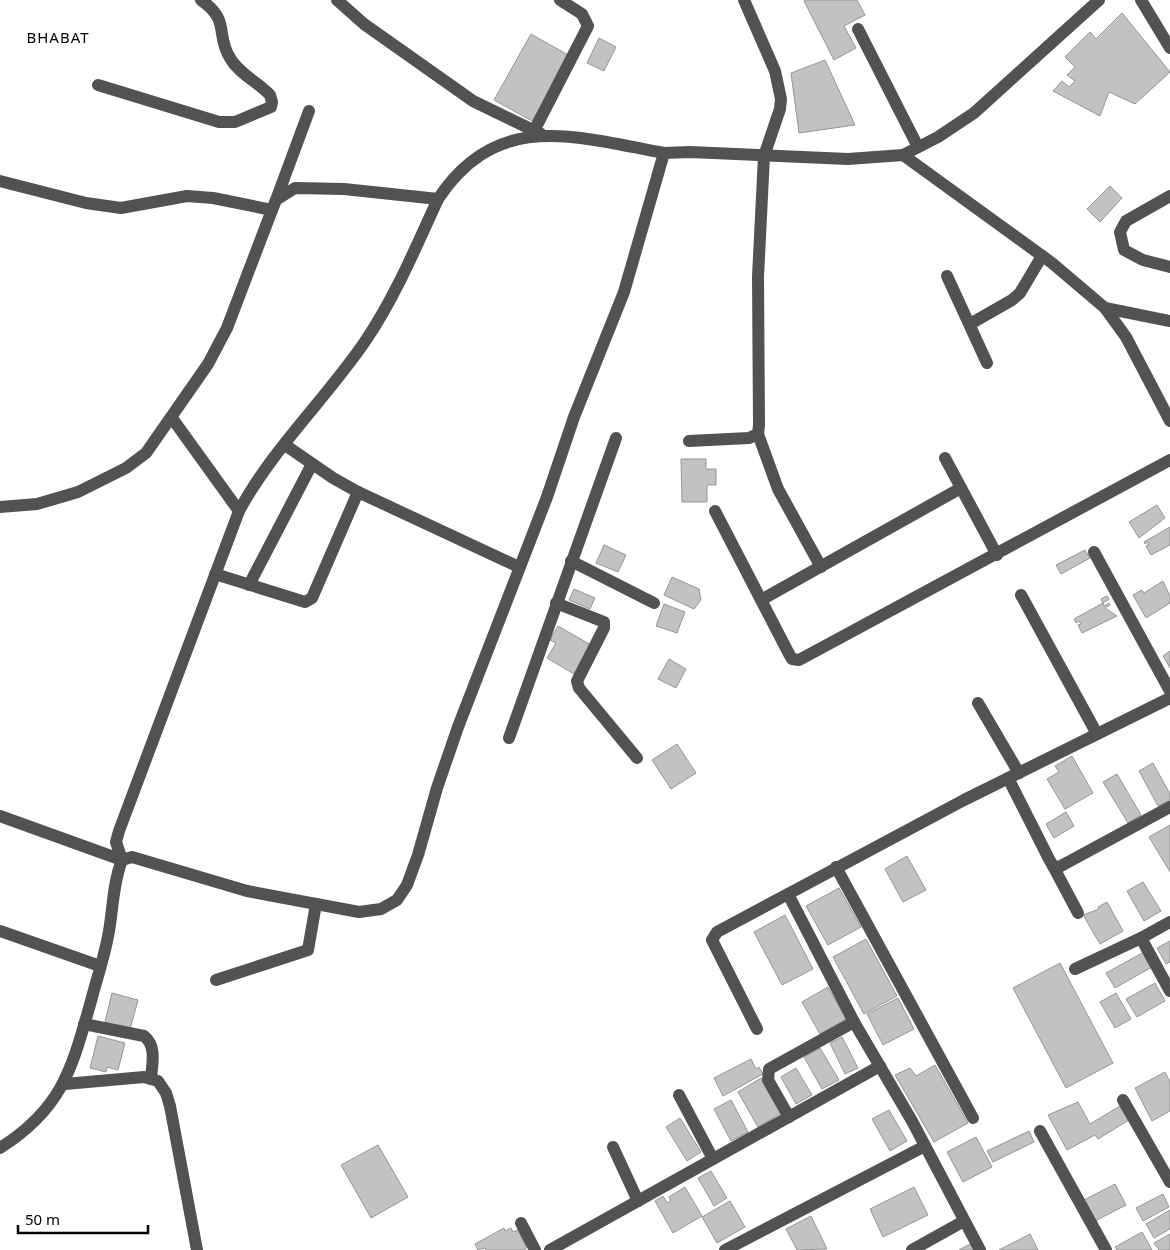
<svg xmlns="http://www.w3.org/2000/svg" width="1170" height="1250" font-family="'Noto Sans',sans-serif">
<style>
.building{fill:#c2c2c2;stroke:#969696}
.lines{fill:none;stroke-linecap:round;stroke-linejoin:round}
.minor{stroke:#525252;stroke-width:12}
.labels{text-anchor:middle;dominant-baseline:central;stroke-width:4;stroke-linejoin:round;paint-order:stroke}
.quarter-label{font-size:15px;letter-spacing:1px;fill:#000;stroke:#fff}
</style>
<rect width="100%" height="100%" fill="#fff"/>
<!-- building -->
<g class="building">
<path d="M 806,0 L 857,0 L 865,15 L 844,26 L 856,48 L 834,60 L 804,1 Z"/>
<path d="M 1122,13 L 1170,72 L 1135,104 L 1109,92 L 1100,116 L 1053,91 L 1062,81 L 1069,87 L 1075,81 L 1067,75 L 1075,67 L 1065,57 L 1090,32 L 1096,39 Z"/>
<path d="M 531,34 L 570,56 L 532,121 L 494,100 Z"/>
<path d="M 599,38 L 616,47 L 604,71 L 587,63 Z"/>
<path d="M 825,60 L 855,125 L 799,133 L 791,73 Z"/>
<path d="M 1110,186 L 1122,198 L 1100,222 L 1087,209 Z"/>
<path d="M 681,459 L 706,459 L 706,469 L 716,469 L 716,485 L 707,485 L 707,502 L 682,502 Z"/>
<path d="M 1157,505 L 1165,518 L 1139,538 L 1129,522 Z"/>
<path d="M 1170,527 L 1170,545 L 1151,555 L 1146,546 L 1149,544 L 1148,542 L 1145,544 L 1144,542 Z"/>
<path d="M 604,545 L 626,555 L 618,572 L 596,563 Z"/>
<path d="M 1085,550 L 1090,558 L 1061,574 L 1056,565 Z"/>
<path d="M 672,577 L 699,589 L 701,600 L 694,609 L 664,595 Z"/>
<path d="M 1163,581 L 1170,596 L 1170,603 L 1146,618 L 1133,595 L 1142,590 L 1144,593 Z"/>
<path d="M 574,589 L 595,598 L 590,609 L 569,600 Z"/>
<path d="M 1107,596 L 1109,599 L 1103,603 L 1101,599 Z"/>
<path d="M 1103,603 L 1104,606 L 1109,603 L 1110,605 L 1105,608 L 1117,616 L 1082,633 L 1078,625 L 1081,624 L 1079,621 L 1076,623 L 1074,619 Z"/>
<path d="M 664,604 L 685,612 L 677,633 L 656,626 Z"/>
<path d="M 558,626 L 591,645 L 574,674 L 547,658 L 556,643 L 550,640 Z"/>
<path d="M 1170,651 L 1170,668 L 1163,656 Z"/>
<path d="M 669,659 L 686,669 L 676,688 L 658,679 Z"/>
<path d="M 677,744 L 696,773 L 671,789 L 652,760 Z"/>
<path d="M 1072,756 L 1093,793 L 1065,809 L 1047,779 L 1059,772 L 1055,766 Z"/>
<path d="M 1153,763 L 1170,794 L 1170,800 L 1158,806 L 1139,771 Z"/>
<path d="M 1117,774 L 1141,815 L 1128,823 L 1103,782 Z"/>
<path d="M 1066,812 L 1074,826 L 1054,838 L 1046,824 Z"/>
<path d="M 1170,825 L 1170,872 L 1149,837 Z"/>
<path d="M 907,856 L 926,890 L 903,902 L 885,869 Z"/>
<path d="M 1143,882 L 1161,911 L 1144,921 L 1127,891 Z"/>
<path d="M 839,888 L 861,927 L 828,945 L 806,906 Z"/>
<path d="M 1107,902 L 1123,931 L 1100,944 L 1083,915 L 1099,909 L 1098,907 Z"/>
<path d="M 785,915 L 813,969 L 782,985 L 754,932 Z"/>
<path d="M 866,939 L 897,996 L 864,1014 L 833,957 Z"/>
<path d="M 1170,941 L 1170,962 L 1166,964 L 1157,948 Z"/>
<path d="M 1144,952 L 1152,967 L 1115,988 L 1106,973 Z"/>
<path d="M 1060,963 L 1113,1063 L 1066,1088 L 1013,988 Z"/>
<path d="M 1155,983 L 1165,1001 L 1137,1017 L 1126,999 Z"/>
<path d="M 828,987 L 846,1019 L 820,1034 L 802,1002 Z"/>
<path d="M 112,993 L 138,1000 L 129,1033 L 104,1026 Z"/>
<path d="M 1116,993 L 1131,1019 L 1115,1028 L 1100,1002 Z"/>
<path d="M 898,998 L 914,1029 L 883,1045 L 867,1014 Z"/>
<path d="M 98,1036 L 125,1043 L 118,1070 L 107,1067 L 106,1072 L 90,1068 Z"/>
<path d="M 842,1037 L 858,1068 L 845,1074 L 830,1043 Z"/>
<path d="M 820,1048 L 839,1080 L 822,1089 L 804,1057 Z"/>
<path d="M 751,1059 L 756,1069 L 759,1067 L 763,1074 L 723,1096 L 714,1078 Z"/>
<path d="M 935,1065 L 968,1123 L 934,1142 L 895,1075 L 910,1068 L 916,1076 Z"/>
<path d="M 796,1068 L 812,1095 L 796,1104 L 781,1077 Z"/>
<path d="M 1165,1072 L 1170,1082 L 1170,1111 L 1152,1121 L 1135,1088 Z"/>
<path d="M 761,1078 L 781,1113 L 758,1127 L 738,1092 Z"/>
<path d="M 731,1100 L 748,1132 L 731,1141 L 714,1109 Z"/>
<path d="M 1078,1102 L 1090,1124 L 1120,1106 L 1129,1120 L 1098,1139 L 1095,1135 L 1067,1150 L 1048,1115 Z"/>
<path d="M 889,1110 L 907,1141 L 890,1151 L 872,1119 Z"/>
<path d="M 680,1118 L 701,1152 L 687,1161 L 666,1127 Z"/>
<path d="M 1029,1131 L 1034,1142 L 993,1162 L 987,1151 Z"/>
<path d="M 976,1137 L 992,1167 L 963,1182 L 947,1152 Z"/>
<path d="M 378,1145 L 408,1197 L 371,1218 L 341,1165 Z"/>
<path d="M 711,1171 L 727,1198 L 714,1206 L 698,1178 Z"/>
<path d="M 1115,1184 L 1126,1205 L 1095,1221 L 1084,1200 Z"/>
<path d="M 685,1187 L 702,1216 L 673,1233 L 655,1201 L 663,1196 L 667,1203 L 671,1201 L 669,1197 Z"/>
<path d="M 914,1187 L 928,1215 L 883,1237 L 870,1209 Z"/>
<path d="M 1163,1194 L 1169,1207 L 1143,1221 L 1136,1208 Z"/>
<path d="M 730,1201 L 745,1227 L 717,1243 L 702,1217 Z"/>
<path d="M 1170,1210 L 1170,1229 L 1154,1238 L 1146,1224 Z"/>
<path d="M 811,1216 L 827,1249 L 797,1250 L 786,1229 Z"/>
<path d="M 504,1228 L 505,1231 L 511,1228 L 513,1232 L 518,1230 L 526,1247 L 525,1250 L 486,1250 L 485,1248 L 478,1250 L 475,1244 Z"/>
<path d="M 1142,1232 L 1152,1250 L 1117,1250 L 1115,1247 Z"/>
<path d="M 1030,1234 L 1038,1250 L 999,1250 Z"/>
<path d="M 1170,1234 L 1170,1250 L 1159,1250 L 1154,1243 Z"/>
<path d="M 970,1244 L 974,1250 L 959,1250 Z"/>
</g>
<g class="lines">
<!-- minor -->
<g class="minor">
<path d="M 337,0 L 364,24 L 473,101 L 541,134"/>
<path d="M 1141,0 L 1170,48"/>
<path d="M 858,29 L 918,147"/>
<path d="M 98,85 L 219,122 L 235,122 L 271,107 L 272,102 L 270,95 C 258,82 239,74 230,58 C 215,34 231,21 201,0"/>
<path d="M 534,131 L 588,26 L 582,14 L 560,0"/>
<path d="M 903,155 L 1052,263 L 1105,308 L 1126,337 L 1170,421"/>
<path d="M 0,181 L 86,203 L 121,208 L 187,196 L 213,198 L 272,210"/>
<path d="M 1170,196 L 1126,221 L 1120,232 L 1124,250 L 1143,260 L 1170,267"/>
<path d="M 276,200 L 309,111"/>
<path d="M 947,276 L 987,363"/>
<path d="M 1105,308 L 1170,321"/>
<path d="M 970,324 L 1012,300 L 1020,293 L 1042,256"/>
<path d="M 172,418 L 239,511"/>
<path d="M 758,434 L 778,489 L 821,567"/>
<path d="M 689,441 L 749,438 L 758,434 L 759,425 L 758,277 L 764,156 L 780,109 L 781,99 L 775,71 L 744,0"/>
<path d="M 285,445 L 333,478 L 358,492 L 519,567"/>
<path d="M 945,458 L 997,555"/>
<path d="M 0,507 L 37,504 L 78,492 L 126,468 L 146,453 L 208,364 L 227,328 L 272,210 L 276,200 L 295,188 L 344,189 L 438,199"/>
<path d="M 715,511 L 788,652 L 792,659 L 799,660 L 1170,460"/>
<path d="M 1094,552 L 1170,691"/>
<path d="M 571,561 L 654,603"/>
<path d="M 215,574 L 305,602 L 312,598 L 358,492"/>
<path d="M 249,585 L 312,464"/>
<path d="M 1021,595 L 1097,734"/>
<path d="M 761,600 L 961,488"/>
<path d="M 556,603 L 604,622 L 604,628 L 577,681 L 579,688 L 637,758"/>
<path d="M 978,703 L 1019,773"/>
<path d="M 509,738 L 616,438"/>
<path d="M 1008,778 L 1049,859 L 1053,866 L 1059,867 L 1170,807"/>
<path d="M 0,816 L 122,860 L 132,857 L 247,891 L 359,912 L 381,909 L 397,900 L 407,885 L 418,855 L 437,788 L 458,727 L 547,497 L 574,417 L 624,292 L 664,153 L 690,152 L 848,159 L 903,155 L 938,137 L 974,113 L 1099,0"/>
<path d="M 1053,866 L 1078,913"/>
<path d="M 836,867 L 973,1118"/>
<path d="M 0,931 L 100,966"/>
<path d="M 1141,938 L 1170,991"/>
<path d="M 1075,969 L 1141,938 L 1170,922"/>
<path d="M 216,980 L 308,950 L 316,904"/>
<path d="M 84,1024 L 144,1036 C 157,1046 152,1064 151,1079"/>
<path d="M 757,1029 L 712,940 L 717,932 L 788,894"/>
<path d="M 65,1084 L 144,1077 L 158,1081 L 166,1093 L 170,1106 L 197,1250"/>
<path d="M 679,1095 L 713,1159"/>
<path d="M 1123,1100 L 1170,1182"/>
<path d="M 789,1117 L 768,1080 L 769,1069 L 854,1022"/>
<path d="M 1040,1131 L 1106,1250"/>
<path d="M 613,1147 L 638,1201"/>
<path d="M 0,1148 C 63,1108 72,1068 91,1001 C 97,978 105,955 109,931 C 113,908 113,883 122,860 L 116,842 L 119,831 L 239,511 C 273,448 326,399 366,340 C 395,297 416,247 438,199 C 497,109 577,137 664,153"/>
<path d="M 521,1223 L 535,1250"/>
<path d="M 550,1250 L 880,1066"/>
<path d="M 725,1250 L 925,1146"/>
<path d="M 912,1250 L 964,1221"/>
<path d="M 980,1250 L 912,1121 L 854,1022 L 788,894 L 964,800 L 1170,698"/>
</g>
</g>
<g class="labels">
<!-- quarter labels -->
<g class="quarter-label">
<text x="58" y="37">BHABAT</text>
</g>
</g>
<!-- scale -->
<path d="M18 1225v8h130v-8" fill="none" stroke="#000000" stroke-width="2.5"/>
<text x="25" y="1225" font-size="15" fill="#000000" stroke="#ffffff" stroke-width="4" paint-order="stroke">50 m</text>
</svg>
